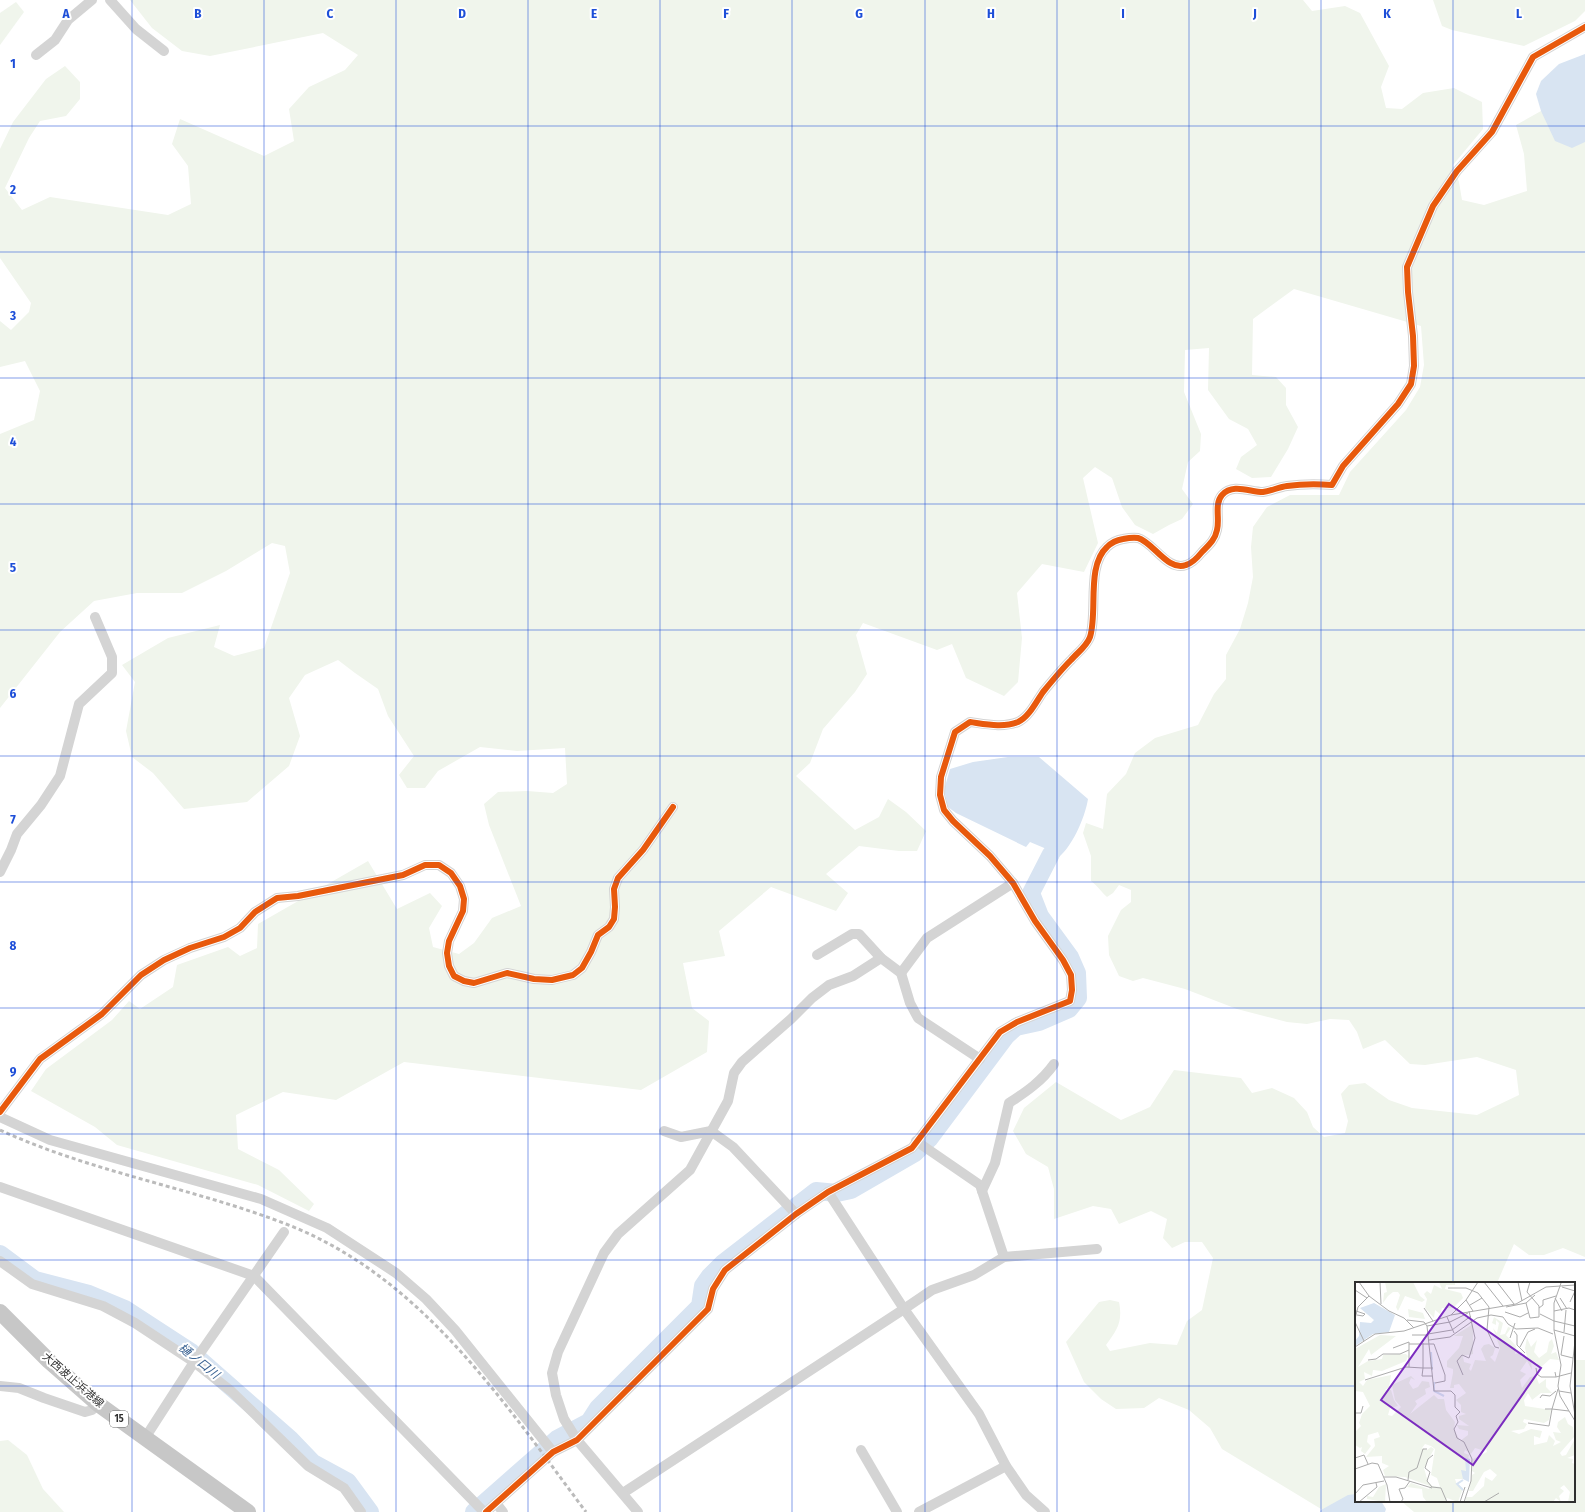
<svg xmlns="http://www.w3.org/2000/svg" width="1585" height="1512" font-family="'Fira Sans Condensed','Noto Sans JP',sans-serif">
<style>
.green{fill:#f0f5ec}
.water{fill:#d8e4f2}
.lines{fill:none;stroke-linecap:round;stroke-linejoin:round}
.river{stroke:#d8e4f2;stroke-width:18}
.street{stroke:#d4d4d4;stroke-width:10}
.primary{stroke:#c7c7c7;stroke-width:16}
.rail{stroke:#bbb;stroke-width:3;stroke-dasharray:4 3;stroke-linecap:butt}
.cycleway-casing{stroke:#fff;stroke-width:8}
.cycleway{stroke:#e8590c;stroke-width:6}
.grid{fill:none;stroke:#1d4ed8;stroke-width:1;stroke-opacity:0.55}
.labels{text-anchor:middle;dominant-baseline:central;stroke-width:4;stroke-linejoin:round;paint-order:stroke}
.shield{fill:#fff;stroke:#6d6d6d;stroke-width:1}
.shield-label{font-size:10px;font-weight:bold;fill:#2f2f2f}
.street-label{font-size:11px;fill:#2f2f2f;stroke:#fff}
.water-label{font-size:12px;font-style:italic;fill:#3b6393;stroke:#fff}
.inset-river{fill:none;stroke:#d8e4f2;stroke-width:2}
.inset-road{fill:none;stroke:#acacac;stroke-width:1}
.view{fill:#7b2cbf;fill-opacity:0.15;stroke:#7b2cbf;stroke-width:2}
.inset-edge{fill:none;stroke:#2f2f2f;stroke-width:2}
.grid-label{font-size:13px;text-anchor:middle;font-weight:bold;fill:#1d4ed8;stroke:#fff;stroke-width:4;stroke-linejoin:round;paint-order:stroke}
</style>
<rect width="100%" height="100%" fill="#fff"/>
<!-- green -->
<g class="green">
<path d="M 130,0 L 1303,0 L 1312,11 L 1345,6 L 1360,13 L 1389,66 L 1381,87 L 1386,108 L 1402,109 L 1423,93 L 1454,88 L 1482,102 L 1483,129 L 1453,165 L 1459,182 L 1462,200 L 1484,205 L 1527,191 L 1524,154 L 1516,125 L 1541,111 L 1569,119 L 1585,105 L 1585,1257 L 1563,1248 L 1544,1255 L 1529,1255 L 1514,1244 L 1497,1283 L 1356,1283 L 1356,1501 L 1326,1512 L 1222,1449 L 1210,1428 L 1189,1410 L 1159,1398 L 1144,1408 L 1116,1409 L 1101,1399 L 1084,1382 L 1066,1342 L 1099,1302 L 1110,1300 L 1119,1302 C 1123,1322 1117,1330 1106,1345 L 1110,1351 L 1150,1343 L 1177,1345 L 1187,1321 L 1202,1310 L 1213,1258 L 1202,1242 L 1185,1242 L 1172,1248 L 1163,1238 L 1167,1219 L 1151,1211 L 1119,1224 L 1111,1209 L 1093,1206 L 1054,1219 L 1054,1189 L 1048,1167 L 1026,1154 L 1013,1131 L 1024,1108 L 1056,1082 L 1121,1120 L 1150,1107 L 1174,1070 L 1241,1078 L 1252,1093 L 1272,1088 L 1294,1098 L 1307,1112 L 1313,1127 L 1324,1137 L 1345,1133 L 1348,1121 L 1341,1094 L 1349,1085 L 1365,1083 L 1389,1100 L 1412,1108 L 1477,1115 L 1519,1095 L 1516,1070 L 1477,1057 L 1425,1065 L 1410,1064 L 1385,1040 L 1363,1049 L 1357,1032 L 1349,1020 L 1330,1019 L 1307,1024 L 1287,1022 L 1237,1009 L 1185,989 L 1143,978 L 1133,981 L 1119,976 L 1109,955 L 1108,936 L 1121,910 L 1131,902 L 1131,890 L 1119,885 L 1113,893 L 1107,897 C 1101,892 1098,886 1091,881 L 1091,856 L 1083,833 L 1086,823 L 1103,829 L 1107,794 L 1126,774 L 1135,753 L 1155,738 L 1198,725 L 1214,694 L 1226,679 L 1226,655 L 1240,629 L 1248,603 L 1253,577 L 1251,547 L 1253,527 L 1267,507 L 1290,495 L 1339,495 L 1350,472 L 1406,410 L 1420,387 L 1424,365 L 1421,326 L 1294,289 L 1253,319 L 1252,375 L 1276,377 L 1286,388 L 1286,405 L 1298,427 L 1288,449 L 1271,477 L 1252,478 L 1236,469 L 1241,457 L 1257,445 L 1248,429 L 1229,419 L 1208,390 L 1209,348 L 1185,350 L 1184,392 L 1201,434 L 1200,451 L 1188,462 L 1182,489 L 1193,504 L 1182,519 L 1169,525 L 1153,534 L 1135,525 L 1122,507 L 1112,478 L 1095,467 L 1083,478 L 1098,543 L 1084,572 L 1042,564 L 1017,593 L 1022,638 L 1018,682 L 1004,696 L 966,678 L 952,644 L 937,650 L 863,623 L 856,635 L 867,674 L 855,692 L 823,729 L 810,763 L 796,776 L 855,830 L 879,817 L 888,799 L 906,812 L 926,831 L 917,851 L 899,851 L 859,846 L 826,874 L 848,893 L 836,911 L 771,887 L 719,931 L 725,956 L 683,963 L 692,1008 L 709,1021 L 707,1052 L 641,1090 L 404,1062 L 336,1100 L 283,1092 L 236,1115 L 238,1149 L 279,1170 L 314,1204 L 309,1211 L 258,1185 L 117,1145 L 95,1127 L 31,1091 L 46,1069 L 112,1020 L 129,1001 L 140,1009 L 173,987 L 177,965 L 228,947 L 240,956 L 257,948 L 258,924 L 368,861 L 397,909 L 430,893 L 442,906 L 429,928 L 433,947 L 459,954 L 474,943 L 492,918 L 521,906 L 489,825 L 484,804 L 498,792 L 527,791 L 553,793 L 567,784 L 565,748 L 517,751 L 480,747 L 438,771 L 425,788 L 407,788 L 399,775 L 414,756 L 388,716 L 378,689 L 355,673 L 338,660 L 305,675 L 289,698 L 300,736 L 289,766 L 247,802 L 184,809 L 153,773 L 132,757 L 126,731 L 135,682 L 122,665 L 168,638 L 220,625 L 214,647 L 234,656 L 264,648 L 290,573 L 285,546 L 272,543 L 226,571 L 182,593 L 137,593 L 94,601 L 60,632 L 0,708 L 0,434 L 34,420 L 40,391 L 25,361 L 0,367 L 0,321 L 11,330 L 29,312 L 31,303 L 0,258 L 0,149 L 13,122 L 46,79 L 65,66 L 80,82 L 80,99 L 66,116 L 40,121 L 29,138 L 5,188 L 22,210 L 50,197 L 168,215 L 191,204 L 188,166 L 172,144 L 180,119 L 264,156 L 294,141 L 289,109 L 309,87 L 345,70 L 358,55 L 323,33 L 210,56 L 182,51 L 152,28 Z"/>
<path d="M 1433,0 L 1585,0 L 1585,11 L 1575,21 L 1524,46 L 1452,30 L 1442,26 Z"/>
<path d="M 16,2 L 24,12 L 0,45 L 0,13 Z"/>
<path d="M 1574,1360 L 1585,1360 L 1585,1512 L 1414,1512 L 1401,1501 L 1574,1501 Z"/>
<path d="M 8,1440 L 27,1455 L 43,1489 L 64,1512 L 0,1512 L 0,1441 Z"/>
</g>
<!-- water -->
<g class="water">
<path d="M 1585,54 L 1585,142 L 1572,148 L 1555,141 L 1541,111 L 1536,94 L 1541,81 L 1559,64 Z"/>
<path d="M 1008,757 L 1039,757 L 1088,799 C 1085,818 1071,850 1055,860 L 1046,855 L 1049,850 L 1030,842 L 1026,847 L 956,813 L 948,807 L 944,790 L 950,769 L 973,762 Z"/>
<path d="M 1356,1494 L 1356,1501 L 1381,1501 L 1386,1509 L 1385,1512 L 1320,1512 L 1321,1510 L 1348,1495 Z"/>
</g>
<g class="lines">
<!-- river -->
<g class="river">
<path d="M 0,1254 L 35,1280 L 89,1294 L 125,1309 L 191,1352 L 290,1439 L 313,1463 L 348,1482 L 370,1512"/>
<path d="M 474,1512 L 557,1439 L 589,1422 L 598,1408 L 700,1306 L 703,1286 L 710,1276 L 723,1263 L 816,1191 L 837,1193 L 851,1190 L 915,1153 L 929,1139 L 1006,1036 L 1016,1027 L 1039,1022 L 1069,1009 L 1078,998 L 1077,973 L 1070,957 L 1040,916 L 1031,893 L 1051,854"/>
</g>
<!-- street -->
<g class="street">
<path d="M 110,0 L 136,29 L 164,51"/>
<path d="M 36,55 L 55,40 L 68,20 L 92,0"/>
<path d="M 0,872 L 11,850 L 17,834 L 41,805 L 60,776 L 79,704 L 112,673 L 112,657 L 95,617"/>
<path d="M 817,955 L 852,934 L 859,934 L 881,958"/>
<path d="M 901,973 L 927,938 L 1013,883"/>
<path d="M 0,1112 L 40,1059 L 102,1014 L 141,975 L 164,960 L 190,948 L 224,937 L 240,928 L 255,912 L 277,898 L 298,896 L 403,875 L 425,865 L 439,865 L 451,873 L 460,886 L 464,899 L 463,911 L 449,941 L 447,953 L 449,966 L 454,976 L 464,981 L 474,983 L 507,973 L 534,979 L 552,980 L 573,975 L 582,968 L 591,952 L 598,935 L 609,927 L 614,919 L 615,907 L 614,889 L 618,878 L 643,850 L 673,807"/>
<path d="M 0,1117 L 50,1140 L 261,1199 L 327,1228 L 396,1273 L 426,1299 L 455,1330 L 553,1452"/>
<path d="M 664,1131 L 681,1137 L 711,1131 L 733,1147 L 796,1214"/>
<path d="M 916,1141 L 980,1185 L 1004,1257 L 974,1275 L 932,1290 L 904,1309 L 979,1414 L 1006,1466 L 1026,1495 L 1045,1512"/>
<path d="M 0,1187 L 254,1276 L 484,1512"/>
<path d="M 982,1191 L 995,1163 L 1009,1103 C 1026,1092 1042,1081 1054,1064"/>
<path d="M 1004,1257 L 1097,1249"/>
<path d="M 0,1261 L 32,1284 L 103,1306 L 135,1323 L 194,1362 L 231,1391 L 308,1466 L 344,1488 L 361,1512"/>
<path d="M 0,1386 L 19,1388 L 44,1398 L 85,1412 L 92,1410 L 98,1404"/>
<path d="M 145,1438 L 194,1362 L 284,1232"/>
<path d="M 861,1450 L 897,1512"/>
<path d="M 623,1493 L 904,1309 L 828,1192"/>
<path d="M 496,1503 L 503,1512"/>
<path d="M 486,1512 L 553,1452 L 577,1440 L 708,1309 L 713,1289 L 725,1270 L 796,1214 L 828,1192 L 912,1148 L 1000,1032 L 1017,1022 L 1070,1001 L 1072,990 L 1071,975 L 1063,960 L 1035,921 L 1013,883 L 990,856 L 953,821 L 944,810 L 940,795 L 941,777 L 955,732 L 970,722 C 985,724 1003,728 1018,722 C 1029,717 1036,702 1043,692 C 1052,681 1061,670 1071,660 C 1077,653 1087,646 1090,637 C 1098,612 1086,566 1107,547 C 1111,543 1117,540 1123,539 C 1128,538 1133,537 1138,538 C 1153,542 1168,572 1186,565 C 1193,563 1198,557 1202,552 C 1209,545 1215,540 1217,530 C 1220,519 1214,504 1222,495 C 1233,483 1250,492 1263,492 C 1271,491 1279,487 1287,486 C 1302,484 1317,484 1332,485 L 1343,466 L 1398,404 L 1411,384 L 1414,366 L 1413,336 L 1408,292 L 1407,267 L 1433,206 L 1457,171 L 1492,132 L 1533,57 L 1585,27"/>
<path d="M 638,1512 L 577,1440 L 564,1419 L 556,1395 L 552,1373 L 558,1352 L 604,1253 L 618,1234 L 690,1170 L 728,1101 L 734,1073 L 742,1062 L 791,1019 L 812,998 L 829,985 L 853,976 L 881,958 L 901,973 L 910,1003 L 918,1018 L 980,1059"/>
<path d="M 919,1512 L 1006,1466"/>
</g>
<!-- primary -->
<path class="primary" d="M 0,1312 L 49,1361 L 98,1404 L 248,1512"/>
<!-- rail -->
<path class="rail" d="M 0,1130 C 91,1172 193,1188 286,1224 C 421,1276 503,1401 586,1512"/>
<defs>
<g id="cycleway">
<path d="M 0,1112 L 40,1059 L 102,1014 L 141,975 L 164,960 L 190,948 L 224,937 L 240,928 L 255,912 L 277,898 L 298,896 L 403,875 L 425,865 L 439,865 L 451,873 L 460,886 L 464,899 L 463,911 L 449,941 L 447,953 L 449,966 L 454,976 L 464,981 L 474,983 L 507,973 L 534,979 L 552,980 L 573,975 L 582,968 L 591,952 L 598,935 L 609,927 L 614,919 L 615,907 L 614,889 L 618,878 L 643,850 L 673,807"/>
<path d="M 486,1512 L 553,1452 L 577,1440 L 708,1309 L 713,1289 L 725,1270 L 796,1214 L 828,1192 L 912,1148 L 1000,1032 L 1017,1022 L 1070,1001 L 1072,990 L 1071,975 L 1063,960 L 1035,921 L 1013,883 L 990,856 L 953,821 L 944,810 L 940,795 L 941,777 L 955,732 L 970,722 C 985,724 1003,728 1018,722 C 1029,717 1036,702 1043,692 C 1052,681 1061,670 1071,660 C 1077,653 1087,646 1090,637 C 1098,612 1086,566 1107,547 C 1111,543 1117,540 1123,539 C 1128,538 1133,537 1138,538 C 1153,542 1168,572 1186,565 C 1193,563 1198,557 1202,552 C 1209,545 1215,540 1217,530 C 1220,519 1214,504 1222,495 C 1233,483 1250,492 1263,492 C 1271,491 1279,487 1287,486 C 1302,484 1317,484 1332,485 L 1343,466 L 1398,404 L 1411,384 L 1414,366 L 1413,336 L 1408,292 L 1407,267 L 1433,206 L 1457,171 L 1492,132 L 1533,57 L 1585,27"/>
</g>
</defs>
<!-- cycleway casing -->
<use href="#cycleway" class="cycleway-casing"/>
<!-- cycleway -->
<use href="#cycleway" class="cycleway"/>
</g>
<!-- grid -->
<path class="grid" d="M 132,0 L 132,1512M 264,0 L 264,1512M 396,0 L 396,1512M 528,0 L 528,1512M 660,0 L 660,1512M 792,0 L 792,1512M 925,0 L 925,1512M 1057,0 L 1057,1512M 1189,0 L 1189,1512M 1321,0 L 1321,1512M 1453,0 L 1453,1283M 0,126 L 1585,126M 0,252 L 1585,252M 0,378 L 1585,378M 0,504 L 1585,504M 0,630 L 1585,630M 0,756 L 1585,756M 0,882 L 1585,882M 0,1008 L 1585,1008M 0,1134 L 1585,1134M 0,1260 L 1585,1260M 0,1386 L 1356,1386M 1574,1386 L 1585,1386M 1453,1501 L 1453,1512"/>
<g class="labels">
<!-- shield labels -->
<rect class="shield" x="110" y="1411" width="18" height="16" rx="3"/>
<g class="shield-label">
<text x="119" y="1419">15</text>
</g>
<!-- street labels -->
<g class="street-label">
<text transform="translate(73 1380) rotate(41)">大西波止浜港線</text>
</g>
<!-- water labels -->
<g class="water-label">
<text transform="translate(199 1361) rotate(39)">樋ノ口川</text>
</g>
</g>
<!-- overview -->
<g transform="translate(1355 1282)">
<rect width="220" height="220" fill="#fff"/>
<path d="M 30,0 L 58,0 L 65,14 L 70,18 L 67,20 L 50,14 L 43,29 L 41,25 L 45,13 L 43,10 L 38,10 L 33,14 L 28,21 L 29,11 L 32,10 ZM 84,0 L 100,0 L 100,3 L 91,3 L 90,7 L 106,11 L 108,16 L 98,26 L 87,26 L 85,32 L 80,28 L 79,36 L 70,26 L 72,17 L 69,12 L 72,9 L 76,12 L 79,3 L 87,7 ZM 53,27 L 68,31 L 70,37 L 54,35 ZM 139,35 L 148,41 L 145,53 L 150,52 L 153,45 L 156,46 L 151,53 L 161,64 L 160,72 L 167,70 L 166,75 L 172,75 L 170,66 L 172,56 L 176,65 L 182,58 L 179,70 L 184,76 L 192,70 L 194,60 L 197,57 L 199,64 L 196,72 L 201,70 L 204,78 L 195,77 L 184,87 L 182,81 L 176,79 L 177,88 L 172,79 L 165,89 L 171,92 L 165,98 L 167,106 L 175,95 L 181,94 L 184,102 L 191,97 L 191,105 L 197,111 L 186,111 L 177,118 L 179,121 L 173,111 L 169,118 L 170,124 L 196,128 L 194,138 L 189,141 L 169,137 L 168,140 L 172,142 L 169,147 L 156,149 L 164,152 L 176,147 L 187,149 L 185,156 L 179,154 L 179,163 L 192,160 L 194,153 L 200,159 L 198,164 L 206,160 L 201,158 L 198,150 L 206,151 L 202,145 L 203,140 L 210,135 L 213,142 L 218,145 L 219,155 L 205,171 L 207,174 L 211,173 L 220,157 L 220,173 L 212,176 L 218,177 L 217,181 L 220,182 L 220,220 L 213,220 L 215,210 L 209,203 L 205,206 L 209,209 L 204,214 L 206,220 L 201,216 L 198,220 L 110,220 L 111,215 L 117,215 L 129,204 L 130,195 L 137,199 L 142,193 L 135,187 L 129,190 L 118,209 L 114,209 L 117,193 L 120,191 L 117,189 L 118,177 L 132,170 L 131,166 L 127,168 L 120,166 L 116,172 L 110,168 L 109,171 L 114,173 L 109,197 L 100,197 L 102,203 L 108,206 L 103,220 L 92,216 L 91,220 L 72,220 L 68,215 L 67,207 L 52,205 L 56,201 L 74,207 L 75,204 L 50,195 L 30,194 L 28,188 L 34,184 L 27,181 L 27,174 L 11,175 L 20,164 L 19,157 L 25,155 L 23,150 L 13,153 L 12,160 L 16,164 L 10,172 L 6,169 L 7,165 L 5,166 L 0,163 L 0,150 L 6,144 L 4,141 L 7,132 L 15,124 L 8,110 L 0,109 L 0,67 L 25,53 L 41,54 L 16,73 L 14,67 L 3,85 L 13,79 L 27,77 L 28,73 L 51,72 L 53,74 L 51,79 L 27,89 L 18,88 L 17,94 L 9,90 L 10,97 L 4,100 L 8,104 L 12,98 L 36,93 L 34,105 L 30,108 L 36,108 L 39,118 L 43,124 L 35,126 L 33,133 L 37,134 L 46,125 L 40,118 L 37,103 L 56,94 L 60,98 L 56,96 L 54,101 L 58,107 L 63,105 L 67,99 L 74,100 L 75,105 L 70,107 L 71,112 L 60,119 L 62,122 L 55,132 L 79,113 L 83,117 L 89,117 L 91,128 L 100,140 L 99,147 L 105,159 L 113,153 L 113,149 L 104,147 L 102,143 L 114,144 L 104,137 L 104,134 L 111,132 L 106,130 L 106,123 L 101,118 L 111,111 L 104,102 L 99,103 L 99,106 L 95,106 L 98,91 L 98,87 L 92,85 L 92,79 L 104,66 L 108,54 L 99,54 L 118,42 L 118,72 L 108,74 L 109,80 L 116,82 L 114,87 L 116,89 L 120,78 L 131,79 L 126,67 L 129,63 L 134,62 L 140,66 L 138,73 L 135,75 L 140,80 L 145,66 L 138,46 L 142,51 L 144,41 L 141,38 L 141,43 L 137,41 ZM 70,162 L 76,164 L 80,167 L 76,193 L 82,196 L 85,205 L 77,204 L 73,200 L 69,186 L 79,167 L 76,165 L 72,168 L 67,166 ZM 31,202 L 30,220 L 12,217 L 12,214 L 18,215 L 24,205 Z" fill="#f0f5ec" fill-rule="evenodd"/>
<path d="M 19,21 L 40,33 L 34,50 L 18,52 L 0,64 L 0,59 L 4,54 L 5,40 L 16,41 L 19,38 L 5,26 ZM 110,176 L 115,177 L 114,200 L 108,197 L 106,188 L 111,189 Z" fill="#d8e4f2"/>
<path class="inset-river" d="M 76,70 L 77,88M 79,100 L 79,109 L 89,114M 108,198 L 102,202 L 108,208"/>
<path class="inset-road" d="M 4,0 L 14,14 L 34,29 L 49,36 L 59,46M 25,0 L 26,22M 129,0 L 148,24M 142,0 L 159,22M 163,0 L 167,19M 206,1 L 199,21 L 199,48 L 206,83 L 203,104 L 205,114 L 220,139M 207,5 L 220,9M 93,6 L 111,6 L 123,11 L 134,25 L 132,48 L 140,65 L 144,66M 0,8 L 12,16M 200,16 L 207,29M 205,16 L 212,27M 111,18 L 123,0M 215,20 L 220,9M 171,21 L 175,36 L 184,35 L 184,24 L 172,10 L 175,0M 115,23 L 127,16M 151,25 L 171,21 L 180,13M 69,26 L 78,39M 184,26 L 188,23 L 188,18 L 201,14M 1,29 L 10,32 L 8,34 L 2,33M 199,29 L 214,26 L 220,28M 150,30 L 165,35 L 173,31M 185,32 L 199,39M 96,33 L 111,18 L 118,29M 92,35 L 99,51M 0,37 L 3,25 L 14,14M 52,38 L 69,40 L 72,44 L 79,109 L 96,109 L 100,113 L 100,125 L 105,130 L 101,134 L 103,140 L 99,147 L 102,156 L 109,160 L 117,177 L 116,199 L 109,220M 199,39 L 220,44M 0,40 L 9,59M 72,44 L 95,40 L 113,31M 199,48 L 220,54M 159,49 L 162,53 L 162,63 L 170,71M 209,50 L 211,28M 73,52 L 97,48 L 116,34M 57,53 L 73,53M 155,56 L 160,41M 74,58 L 95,55 L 122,36 L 136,33 L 148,35 L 153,42 L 161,47 L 183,46 L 198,52M 220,59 L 215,104 L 220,133M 68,61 L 68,86 L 78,86M 0,65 L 20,52 L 49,49 L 96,33 L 161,22 L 191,5 L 220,3M 165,65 L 173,50 L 180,47M 38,66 L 54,60 L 54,62 L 79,62 L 90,93 L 90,99 L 80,101M 206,73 L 209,54M 206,73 L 218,76M 13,78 L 21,77 L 28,72 L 45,72 L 54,68M 54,85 L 54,62M 181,86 L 182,92 L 186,95 L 201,95M 200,90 L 201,95 L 216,91M 108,93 L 102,79 L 107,73 L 114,76 L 120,56 L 114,29M 10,98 L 51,85 L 68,86 L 67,94 L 77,94M 204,109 L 216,111M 185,116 L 187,113 L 195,114 L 201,109M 190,127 L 197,127 L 203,107M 0,131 L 6,131 L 8,124M 173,141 L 194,144 L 197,127 L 214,129M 78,173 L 73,177 L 70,186 L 75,190 L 72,199 L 77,205 L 86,206 L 92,220M 0,176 L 9,173 L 13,182M 0,187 L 17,181 L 23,182 L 32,203 L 35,220M 29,195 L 41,195 L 77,206M 53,198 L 54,190 L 62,186 L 68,167 L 72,167M 0,212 L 8,203 L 29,199M 4,220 L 22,205 L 21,201M 46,220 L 48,217 L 44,207 L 50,206 L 55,199M 105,220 L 110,205M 129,220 L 144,211"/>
<path class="view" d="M 94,22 L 186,86 L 118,183 L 26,118 Z"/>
<rect width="220" height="220" class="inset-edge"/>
</g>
<g class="grid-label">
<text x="66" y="18">A</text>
<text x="198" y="18">B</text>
<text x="330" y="18">C</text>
<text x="462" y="18">D</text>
<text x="594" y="18">E</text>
<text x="726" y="18">F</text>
<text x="859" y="18">G</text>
<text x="991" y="18">H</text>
<text x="1123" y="18">I</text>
<text x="1255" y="18">J</text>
<text x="1387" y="18">K</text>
<text x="1519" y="18">L</text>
<text x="13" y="68">1</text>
<text x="13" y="194">2</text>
<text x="13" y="320">3</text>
<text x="13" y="446">4</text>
<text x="13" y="572">5</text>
<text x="13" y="698">6</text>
<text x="13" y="824">7</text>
<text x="13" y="950">8</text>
<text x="13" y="1076">9</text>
</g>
</svg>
